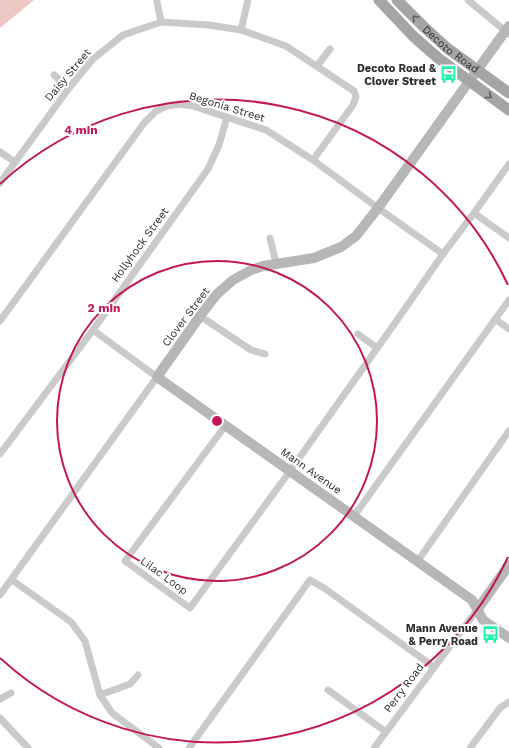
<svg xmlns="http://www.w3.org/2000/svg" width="509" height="748" font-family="'Work Sans',sans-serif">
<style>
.water{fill:#eec9c3}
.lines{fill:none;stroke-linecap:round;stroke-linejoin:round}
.street{stroke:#cacaca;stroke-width:7}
.secondary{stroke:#b7b7b7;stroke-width:10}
.primary{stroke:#a5a5a5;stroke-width:11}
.oneway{stroke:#5d5d5d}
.ring{fill:none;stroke:#c2185b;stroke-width:2}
.labels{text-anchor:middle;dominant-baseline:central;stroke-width:4;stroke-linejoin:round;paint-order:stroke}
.street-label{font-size:11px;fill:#2d2d2d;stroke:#fff}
.poi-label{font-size:11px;font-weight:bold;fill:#2d2d2d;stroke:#fff;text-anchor:end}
.centre{fill:#c2185b;stroke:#fff;stroke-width:2}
.ring-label{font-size:12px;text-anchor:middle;font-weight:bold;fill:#c2185b;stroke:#fff;stroke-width:4;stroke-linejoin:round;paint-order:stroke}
</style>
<rect width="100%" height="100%" fill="#fff"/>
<!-- water -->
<path class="water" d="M 0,0 L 34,0 L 0,28 Z"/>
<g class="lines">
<!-- street -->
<g class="street">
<path d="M 468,0 L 509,34"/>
<path d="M 157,2 L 161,22"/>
<path d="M 241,30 L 248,0"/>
<path d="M 317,66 L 330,49"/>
<path d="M 54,75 L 69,88"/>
<path d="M 0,152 L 15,162"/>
<path d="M 0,183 L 69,88 L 93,59 L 123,35 L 161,22 L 209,25 L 241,30 L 286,46 L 354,91 L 356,97 L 353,105 L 313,160"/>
<path d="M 474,213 L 509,238"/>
<path d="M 270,238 L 276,263"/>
<path d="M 200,316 L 251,350 L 265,354"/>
<path d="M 495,319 L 509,329"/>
<path d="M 0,321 L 144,123 L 156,111 L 167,106 L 179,104 L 193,106 L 266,130 L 313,160 L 378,208 L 443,254"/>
<path d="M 358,334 L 377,348"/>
<path d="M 225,426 L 125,561 L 190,608 L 290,471 L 395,323 L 443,254 L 474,213 L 509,164"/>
<path d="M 0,454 L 93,330 L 208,169 L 219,145 L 227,117"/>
<path d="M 354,516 L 509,300"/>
<path d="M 417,562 L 509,431"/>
<path d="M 12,580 L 71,622 L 85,641 L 100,695 L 112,713 L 159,748"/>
<path d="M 0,595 L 157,377 L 93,330"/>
<path d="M 328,690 L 386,732"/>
<path d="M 100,695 L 130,684 L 138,675"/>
<path d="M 0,699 L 11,693"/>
<path d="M 0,718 L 28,748"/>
<path d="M 189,748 L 310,580 L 324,588 L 434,667"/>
<path d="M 374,748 L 477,610"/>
<path d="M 470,748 L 500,708 L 509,702"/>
</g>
<!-- secondary -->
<g class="secondary">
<path d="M 509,26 L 378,208 L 356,236 L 341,247 L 314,258 L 263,266 L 251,270 L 233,280 L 217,294 L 200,316 L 157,377 L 472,600 L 483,620 L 509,638"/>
<path d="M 477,610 L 509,565"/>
</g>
<!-- primary -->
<g class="primary">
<path d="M 379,0 L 413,36 L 438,58 L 509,110"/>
<path id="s1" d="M 397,0 L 423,26 L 447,48 L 509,93"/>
</g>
</g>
<!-- one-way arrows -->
<defs><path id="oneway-chevron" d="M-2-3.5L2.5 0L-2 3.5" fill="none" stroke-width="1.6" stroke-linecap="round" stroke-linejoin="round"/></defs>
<g class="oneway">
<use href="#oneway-chevron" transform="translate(415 18) rotate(-134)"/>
<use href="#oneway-chevron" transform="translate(489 96) rotate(36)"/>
</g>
<!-- distance rings -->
<g class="ring">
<circle cx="217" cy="421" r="160"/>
<path d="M508 557A321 321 0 0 1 0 658M0 184A321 321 0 0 1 508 285"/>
</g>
<!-- icons -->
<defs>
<symbol id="bus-bare" viewBox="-9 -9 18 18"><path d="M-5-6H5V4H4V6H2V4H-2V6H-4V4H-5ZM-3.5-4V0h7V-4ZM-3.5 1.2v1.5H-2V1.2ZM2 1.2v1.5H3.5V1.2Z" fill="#1ff4ae" stroke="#fff" stroke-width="2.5" paint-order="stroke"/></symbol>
</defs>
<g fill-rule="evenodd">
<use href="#bus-bare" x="436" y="62" width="25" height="25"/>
<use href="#bus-bare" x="478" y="622" width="25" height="25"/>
</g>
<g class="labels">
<!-- street labels -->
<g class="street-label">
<text stroke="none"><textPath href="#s1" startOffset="73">Decoto Road</textPath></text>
<text transform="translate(68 75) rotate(-50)">Daisy Street</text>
<text transform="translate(227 107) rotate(17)">Begonia Street</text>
<text transform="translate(140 245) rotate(-54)">Hollyhock Street</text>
<text transform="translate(186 317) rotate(-53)">Clover Street</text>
<text transform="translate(311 471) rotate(35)">Mann Avenue</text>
<text transform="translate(164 576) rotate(36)">Lilac Loop</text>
<text transform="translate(404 688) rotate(-53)">Perry Road</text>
</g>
<!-- poi labels -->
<g class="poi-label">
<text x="436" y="68">Decoto Road &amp;<tspan x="436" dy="13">Clover Street</tspan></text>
<text x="478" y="628">Mann Avenue<tspan x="478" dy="13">&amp; Perry Road</tspan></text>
</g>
</g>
<circle cx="217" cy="421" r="6" class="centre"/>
<g class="ring-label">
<text x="81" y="134">4 min</text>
<text x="104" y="312">2 min</text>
</g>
</svg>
